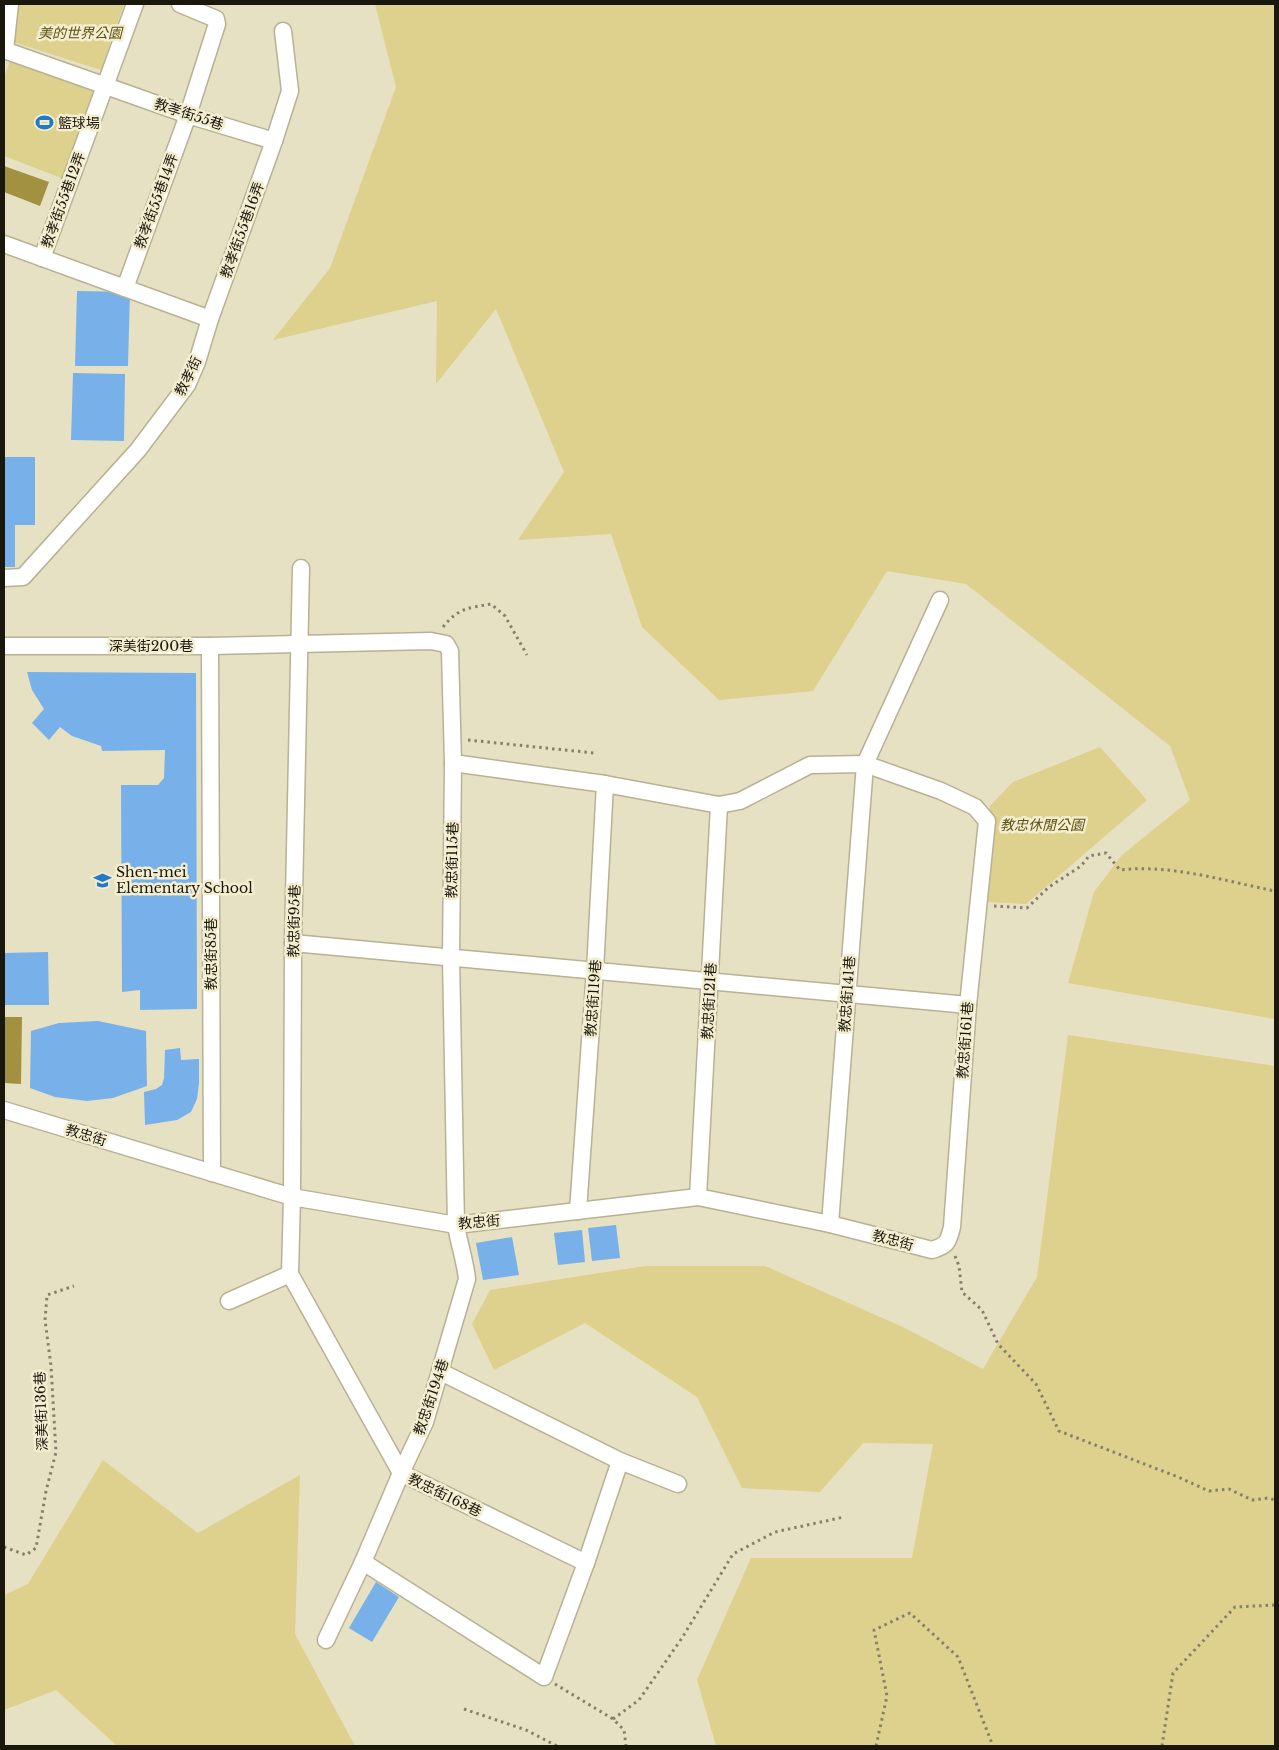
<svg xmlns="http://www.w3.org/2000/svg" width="1279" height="1750" font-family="'Libre Baskerville','Noto Sans TC',serif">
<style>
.green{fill:#ded08d}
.water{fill:#a29140}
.building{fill:#78b0ea}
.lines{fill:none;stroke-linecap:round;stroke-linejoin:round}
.minor-casing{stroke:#b7b195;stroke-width:19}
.path{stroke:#85806c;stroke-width:3;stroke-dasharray:2.5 4;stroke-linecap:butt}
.minor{stroke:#fff;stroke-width:16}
.labels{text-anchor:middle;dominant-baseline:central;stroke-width:5;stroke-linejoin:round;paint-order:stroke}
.park-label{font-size:14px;font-style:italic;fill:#5d5113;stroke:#f4eed0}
.street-label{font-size:14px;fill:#1a180d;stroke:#f4eed0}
.poi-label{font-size:14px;fill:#1a180d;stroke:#f4eed0;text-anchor:start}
</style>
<rect width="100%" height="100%" fill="#e7e1c3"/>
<!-- green -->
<g class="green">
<path d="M 18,4 L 124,4 L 101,70 L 13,42 Z"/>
<path d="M 375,4 L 1275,4 L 1275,1019 L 1068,983 L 1094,892 L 1122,855 L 1190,800 L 1170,746 L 966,584 L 887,571 L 813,691 L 719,700 L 642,627 L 611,534 L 518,540 L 564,472 L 496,309 L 436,384 L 437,301 L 273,340 L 330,268 L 396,87 Z"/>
<path d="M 11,58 L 97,90 L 64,179 L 4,156 L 4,78 Z"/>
<path d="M 1100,747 L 1147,800 L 1026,904 L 986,902 L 990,806 L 1013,782 Z"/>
<path d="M 1068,1035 L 1275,1066 L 1275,1746 L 716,1746 L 697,1680 L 751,1558 L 912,1558 L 933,1444 L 863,1443 L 820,1492 L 742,1488 L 697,1397 L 585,1323 L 494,1370 L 472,1324 L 490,1290 L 645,1266 L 765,1266 L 905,1328 L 983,1369 L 1037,1277 Z"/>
<path d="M 103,1460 L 198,1533 L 300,1475 L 295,1634 L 355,1746 L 117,1746 L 56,1690 L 4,1710 L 4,1595 L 28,1584 Z"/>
</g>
<!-- water -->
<g class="water">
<path d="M 4,166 L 49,182 L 40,206 L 4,192 Z"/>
<path d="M 4,1017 L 22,1017 L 21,1084 L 4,1083 Z"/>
</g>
<!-- building -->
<g class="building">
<path d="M 77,291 L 130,292 L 128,366 L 75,366 Z"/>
<path d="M 73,373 L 125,374 L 124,441 L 71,440 Z"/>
<path d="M 4,457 L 35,457 L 35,525 L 15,525 L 15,567 L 4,567 Z"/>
<path d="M 27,672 L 196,673 L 197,1009 L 140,1010 L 140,990 L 122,992 L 121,785 L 158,785 L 164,778 L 165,750 L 102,751 L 101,746 L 72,736 L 60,727 L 49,740 L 32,723 L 44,709 L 32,690 Z"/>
<path d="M 48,952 L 49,1005 L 4,1005 L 4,953 Z"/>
<path d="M 98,1021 L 146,1031 L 147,1086 L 113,1098 L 87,1101 L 55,1097 L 30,1088 L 31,1031 L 59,1023 Z"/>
<path d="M 180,1048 L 181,1060 L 199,1059 L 199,1083 L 197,1099 L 191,1112 L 177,1120 L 145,1125 L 144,1092 L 156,1089 L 162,1085 L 164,1078 L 165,1050 Z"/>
<path d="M 616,1225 L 620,1258 L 592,1261 L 588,1228 Z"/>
<path d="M 582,1230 L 585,1262 L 558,1265 L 554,1233 Z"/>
<path d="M 512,1237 L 519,1275 L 483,1280 L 476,1243 Z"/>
<path d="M 376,1582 L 399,1597 L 372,1642 L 349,1628 Z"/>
</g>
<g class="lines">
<defs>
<g id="minor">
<path d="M 4,50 L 188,115 L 274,141"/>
<path d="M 5,50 L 10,4"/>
<path d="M 4,244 L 210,319"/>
<path d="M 42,258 L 135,4"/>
<path d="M 125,288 L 188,115 L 217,24 L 216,19 L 180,4"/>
<path d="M 301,568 L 293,943 L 292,1197 L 290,1274 L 401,1473 L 586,1563"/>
<path d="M 4,578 L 23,577 L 138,450 L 187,385 L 197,362 L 210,319 L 274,141 L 290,91 L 283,31"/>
<path d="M 4,646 L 210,646 L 431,641 L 446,644 L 450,651 L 453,763 L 451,957 L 456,1225 C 459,1244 465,1260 467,1279 L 425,1422 L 401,1473 L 363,1562"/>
<path d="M 210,646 L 212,1173"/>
<path d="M 293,943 L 968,1005"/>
<path d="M 4,1110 L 292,1197 L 456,1225 L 698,1197 L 830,1224 L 932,1250 C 948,1245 948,1242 952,1227 L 968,1005 L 987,821 L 975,807 L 941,791 L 865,764 L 810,765 L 740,801 L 719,805 L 605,784 L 453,763"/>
<path d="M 698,1197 L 719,805"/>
<path d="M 578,1211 L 595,970 L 605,784"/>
<path d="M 830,1224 L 865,764 L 940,600"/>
<path d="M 229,1301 L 290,1274"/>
<path d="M 620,1461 L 678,1484"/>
<path d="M 326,1640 L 363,1562 L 544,1677 L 586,1563 L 620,1461 L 441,1372"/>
</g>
</defs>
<!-- minor casing -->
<use href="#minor" class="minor-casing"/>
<!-- path -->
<g class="path">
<path d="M 443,627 C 458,608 468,608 491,604 L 505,616 L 527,655"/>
<path d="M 468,740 L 594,753"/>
<path d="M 994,906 L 1027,908 L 1049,887 L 1081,866 L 1089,856 L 1106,853 L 1120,870 C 1171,864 1225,881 1275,891"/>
<path d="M 955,1256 L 959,1266 L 962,1292 L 982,1310 L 998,1344 L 1036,1384 L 1059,1431 L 1178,1477 L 1209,1491 L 1229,1489 L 1252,1500 L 1268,1498 L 1275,1500"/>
<path d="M 4,1547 L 26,1555 L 36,1548 L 46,1491 L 56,1452 L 51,1366 L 45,1320 L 47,1295 L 74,1286"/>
<path d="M 555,1684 L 613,1719 L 624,1730 L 626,1746"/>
<path d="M 464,1709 L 526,1730 L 557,1746"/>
<path d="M 613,1719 L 639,1700 L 682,1638 L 733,1554 L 775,1532 L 844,1517"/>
<path d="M 876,1746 L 887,1696 L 874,1630 L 910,1613 L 958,1657 L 993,1746"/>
<path d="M 1162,1746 L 1173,1673 L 1235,1607 L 1275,1605"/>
</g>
<!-- minor -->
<use href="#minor" class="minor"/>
</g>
<!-- icons -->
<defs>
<symbol id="stadium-bare" viewBox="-9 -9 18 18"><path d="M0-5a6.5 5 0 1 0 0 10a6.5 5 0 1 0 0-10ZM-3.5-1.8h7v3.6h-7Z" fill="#2279c7" stroke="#f4eed0" stroke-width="2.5" paint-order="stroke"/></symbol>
<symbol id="school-bare" viewBox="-9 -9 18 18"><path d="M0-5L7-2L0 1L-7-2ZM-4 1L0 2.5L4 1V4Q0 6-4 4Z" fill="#2279c7" stroke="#f4eed0" stroke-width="2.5" paint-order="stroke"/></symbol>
</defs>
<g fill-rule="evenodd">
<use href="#stadium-bare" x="32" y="110" width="25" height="25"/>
<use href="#school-bare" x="90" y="868" width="25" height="25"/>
</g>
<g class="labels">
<!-- park labels -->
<g class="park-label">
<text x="80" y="33">美的世界公園</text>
<text x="1042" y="825">教忠休閒公園</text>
</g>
<!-- street labels -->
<g class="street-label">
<text transform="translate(189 114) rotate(18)">教孝街55巷</text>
<text transform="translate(63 200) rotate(-70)">教孝街55巷12弄</text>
<text transform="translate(156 201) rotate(-70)">教孝街55巷14弄</text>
<text transform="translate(242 230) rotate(-70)">教孝街55巷16弄</text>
<text transform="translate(188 376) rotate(-64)">教孝街</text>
<text x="151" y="646">深美街200巷</text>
<text transform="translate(452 860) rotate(-89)">教忠街115巷</text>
<text transform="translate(294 921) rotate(-89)">教忠街95巷</text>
<text transform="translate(211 954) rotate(-90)">教忠街85巷</text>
<text transform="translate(847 994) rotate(-86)">教忠街141巷</text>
<text transform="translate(593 998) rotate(-86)">教忠街119巷</text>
<text transform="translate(709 1001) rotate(-87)">教忠街121巷</text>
<text transform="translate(965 1040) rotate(-86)">教忠街161巷</text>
<text transform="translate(86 1135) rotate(17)">教忠街</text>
<text transform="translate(479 1222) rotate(-5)">教忠街</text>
<text transform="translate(893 1240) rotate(15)">教忠街</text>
<text transform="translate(431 1397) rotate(-71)">教忠街194巷</text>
<text transform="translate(41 1411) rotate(-92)">深美街136巷</text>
<text transform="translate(445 1495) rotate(26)">教忠街168巷</text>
</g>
<!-- poi labels -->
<g class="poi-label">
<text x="58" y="123">籃球場</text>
<text x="116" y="872">Shen-mei<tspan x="116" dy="16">Elementary School</tspan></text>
</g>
</g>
<!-- border -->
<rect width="1279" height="1750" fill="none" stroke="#1a180d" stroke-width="10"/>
</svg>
